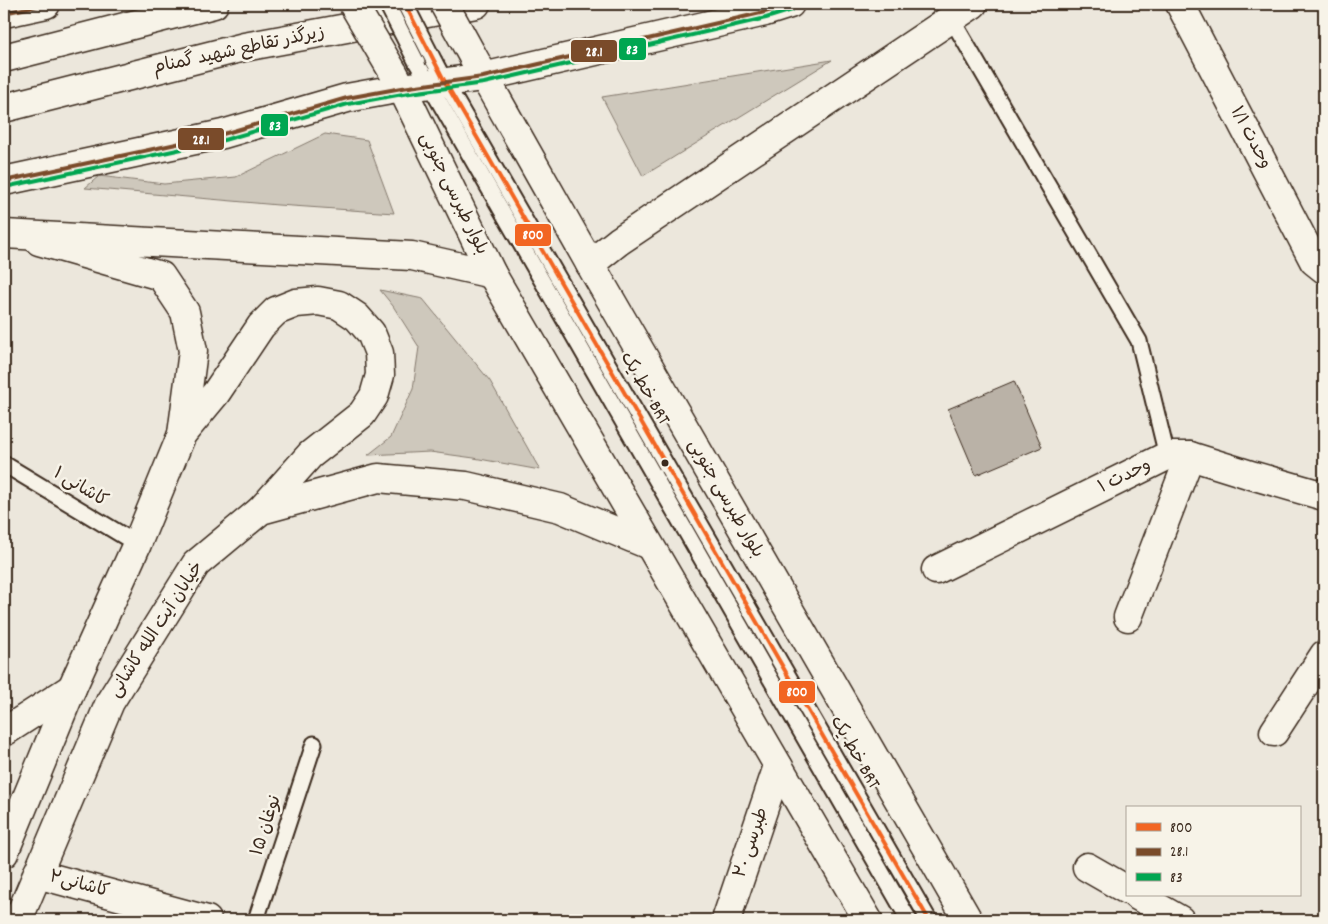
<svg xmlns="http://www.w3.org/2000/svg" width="1328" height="924" font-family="Dekko,'Playpen Sans Arabic',sans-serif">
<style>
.green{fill:#cec8bc;stroke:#84796d}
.building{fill:#bab2a7;stroke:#3b2a1e}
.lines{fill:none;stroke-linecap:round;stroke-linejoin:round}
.lane-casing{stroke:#3b2a1e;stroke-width:19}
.street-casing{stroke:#3b2a1e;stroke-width:31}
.secondary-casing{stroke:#3b2a1e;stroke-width:31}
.primary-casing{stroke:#3b2a1e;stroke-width:31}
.lane{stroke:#f7f3e8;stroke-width:15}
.street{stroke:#f7f3e8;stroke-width:28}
.secondary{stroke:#f7f3e8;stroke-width:28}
.primary{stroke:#f7f3e8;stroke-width:28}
.lane-bridge-casing{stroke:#3b2a1e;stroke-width:19;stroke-linecap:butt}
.primary-bridge-casing{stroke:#3b2a1e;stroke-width:31;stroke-linecap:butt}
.lane-bridge{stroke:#f7f3e8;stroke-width:15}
.primary-bridge{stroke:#f7f3e8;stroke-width:28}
.bus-1-casing{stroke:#f7f3e8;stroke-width:8}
.bus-2-casing{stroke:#f7f3e8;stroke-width:8}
.bus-3-casing{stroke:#f7f3e8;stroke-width:8}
.bus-1{stroke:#f26522;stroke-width:4}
.bus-2{stroke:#7a4b2a;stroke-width:4}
.bus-3{stroke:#00a651;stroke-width:4}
.bus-dot{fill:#3b2a1e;stroke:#f7f3e8;stroke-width:2}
.labels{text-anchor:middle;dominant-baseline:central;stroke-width:5;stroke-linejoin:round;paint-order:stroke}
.street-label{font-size:18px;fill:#3b2a1e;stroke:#f7f3e8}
.line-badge{stroke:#f7f3e8;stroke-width:2}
.badge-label{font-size:14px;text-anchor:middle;font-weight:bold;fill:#fff}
</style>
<rect width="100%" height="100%" fill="#ece7dc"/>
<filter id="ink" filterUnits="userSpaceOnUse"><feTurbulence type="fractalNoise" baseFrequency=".02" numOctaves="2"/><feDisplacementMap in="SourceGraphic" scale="10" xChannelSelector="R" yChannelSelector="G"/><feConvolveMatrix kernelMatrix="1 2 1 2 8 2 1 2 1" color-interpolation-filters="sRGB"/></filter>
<g filter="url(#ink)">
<!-- green -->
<g class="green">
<path d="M 832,60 L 643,176 L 602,97 Z"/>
<path d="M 325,134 L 367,140 L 394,213 L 278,205 L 85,188 L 99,176 L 164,184 L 236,177 Z"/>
<path d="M 380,290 L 423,299 L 490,381 L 540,470 L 474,458 L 430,452 L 368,455 L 391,437 L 413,389 L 419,347 L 393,306 Z"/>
</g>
<!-- building -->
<path class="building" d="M 1014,381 L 1042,447 L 976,475 L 948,409 Z"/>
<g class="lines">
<defs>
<g id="lane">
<path d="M 951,18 L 1139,341 L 1167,456"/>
<path d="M 434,61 L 445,82 L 929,920"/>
<path d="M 417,63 L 909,920"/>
<path d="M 4,464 L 137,544"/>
<path d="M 256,920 L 314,744"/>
</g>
<g id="street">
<path d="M 1180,4 L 1314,261 L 1324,269"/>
<path d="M 936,570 L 1167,456 L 1190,456 L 1251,475 L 1324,496"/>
<path d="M 1128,617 L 1190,456"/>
<path d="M 4,732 L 72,688"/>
<path d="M 1274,732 L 1324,655"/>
<path d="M 1087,867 L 1127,890"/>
<path d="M 37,874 L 207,920"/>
<path d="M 1136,895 L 1180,920"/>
<path d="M 726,920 L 778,766"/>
</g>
<g id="secondary">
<path d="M 182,434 L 216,393 L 261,326 L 276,311 L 296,303 L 318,301 L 339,305 L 357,317 L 371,333 L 379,353 L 380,375 L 374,396 L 362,414 L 310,455 L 261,510"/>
<path d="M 4,853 L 72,688 L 137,544 L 182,434 L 193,351 L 185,312 L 161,276 L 39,241"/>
<path d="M 18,920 L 110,702 L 196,564 L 261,510 L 378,478 L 466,486 L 560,508 L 649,545"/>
</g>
<g id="primary">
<path d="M 4,13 L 46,4"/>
<path d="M 472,55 L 590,264 L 968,920"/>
<path d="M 4,58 L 214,4"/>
<path d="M 393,72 L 402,88 L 492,274 L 868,920"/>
<path d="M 4,108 L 244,47 L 476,4"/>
<path d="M 4,181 L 223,134 L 347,98 L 402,88 L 483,77 L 765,12 L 790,4"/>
<path d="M 4,234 L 412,256 L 492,274"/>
<path d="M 590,264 L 619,241 L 973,4"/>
</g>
</defs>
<!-- lane casing -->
<use href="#lane" class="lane-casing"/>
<!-- street casing -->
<use href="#street" class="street-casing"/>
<!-- secondary casing -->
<use href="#secondary" class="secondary-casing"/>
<!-- primary casing -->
<use href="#primary" class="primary-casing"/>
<!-- lane -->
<use href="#lane" class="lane"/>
<!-- street -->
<use href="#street" class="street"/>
<!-- secondary -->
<use href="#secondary" class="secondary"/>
<!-- primary -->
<use href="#primary" class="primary"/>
<defs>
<g id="lane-bridge">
<path d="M 387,4 L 417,63"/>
<path d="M 405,4 L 434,61"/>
</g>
<g id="primary-bridge">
<path d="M 353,4 L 393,72"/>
<path d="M 444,4 L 472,55"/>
</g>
</defs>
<!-- lane-bridge casing -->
<use href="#lane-bridge" class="lane-bridge-casing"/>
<!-- primary-bridge casing -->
<use href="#primary-bridge" class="primary-bridge-casing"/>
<!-- lane-bridge -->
<use href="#lane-bridge" class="lane-bridge"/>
<!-- primary-bridge -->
<use href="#primary-bridge" class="primary-bridge"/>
<defs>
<path id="bus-1" d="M 405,4 L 445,82 L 929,920"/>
<g id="bus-2">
<path d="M 4,13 L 46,4"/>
<path d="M 4,181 L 223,134 L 347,98 L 402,88 L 483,77 L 765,12 L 790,4"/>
</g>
<path id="bus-3" d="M 5,187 L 224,140 L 348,104 L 403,94 L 484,83 L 766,18 L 792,10"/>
</defs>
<!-- bus-1 casing -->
<use href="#bus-1" class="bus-1-casing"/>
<!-- bus-2 casing -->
<use href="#bus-2" class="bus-2-casing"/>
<!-- bus-3 casing -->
<use href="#bus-3" class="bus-3-casing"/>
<!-- bus-1 -->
<use href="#bus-1" class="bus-1"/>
<!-- bus-2 -->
<use href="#bus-2" class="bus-2"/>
<!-- bus-3 -->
<use href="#bus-3" class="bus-3"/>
</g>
</g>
<!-- markers -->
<circle class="bus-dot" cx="665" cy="463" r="4.5"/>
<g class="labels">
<!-- street labels -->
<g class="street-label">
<text transform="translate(239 51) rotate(-12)">زیرگذر تقاطع شهید گمنام</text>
<text transform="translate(1250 138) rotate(62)">وحدت ۱/۱</text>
<text transform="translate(453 194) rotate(64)">بلوار طبرسی جنوبی</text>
<text transform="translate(644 389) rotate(60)">خط یک BRT</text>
<text transform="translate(1125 477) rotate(-26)">وحدت ۱</text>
<text transform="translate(80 488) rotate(31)">کاشانی ۱</text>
<text transform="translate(725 499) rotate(60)">بلوار طبرسی جنوبی</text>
<text transform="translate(157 630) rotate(-57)">خیابان آیت الله کاشانی</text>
<text transform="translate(854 753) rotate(60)">خط یک BRT</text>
<text transform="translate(267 826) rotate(-72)">نوغان ۱۵</text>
<text transform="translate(752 843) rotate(-71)">طبرسی ۲۰</text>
<text transform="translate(79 885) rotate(15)">کاشانی۲</text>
</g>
</g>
<g class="line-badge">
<rect x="618" y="37" width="29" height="24" rx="5" fill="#00a651"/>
<rect x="570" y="39" width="48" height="24" rx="5" fill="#7a4b2a"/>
<rect x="260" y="113" width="29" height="24" rx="5" fill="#00a651"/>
<rect x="177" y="127" width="48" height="24" rx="5" fill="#7a4b2a"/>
<rect x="514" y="223" width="38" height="24" rx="5" fill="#f26522"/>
<rect x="778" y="680" width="38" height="24" rx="5" fill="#f26522"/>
</g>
<g class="badge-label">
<text x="632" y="54">83</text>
<text x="594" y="56">28.1</text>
<text x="275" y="130">83</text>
<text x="201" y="144">28.1</text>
<text x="533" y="239">800</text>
<text x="797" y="696">800</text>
</g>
<!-- margin -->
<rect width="1328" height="924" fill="none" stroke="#f7f3e8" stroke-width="20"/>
<rect x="10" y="10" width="1308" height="904" fill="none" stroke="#3b2a1e" stroke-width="2" filter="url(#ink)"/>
<!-- legend -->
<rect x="1126" y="806" width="175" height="90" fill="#f7f3e8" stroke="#aca397"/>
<rect x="1136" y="823" width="25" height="8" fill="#f26522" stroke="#aca397"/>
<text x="1170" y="832" font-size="15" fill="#3b2a1e">800</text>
<rect x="1136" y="848" width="25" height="8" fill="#7a4b2a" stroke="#aca397"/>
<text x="1170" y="856" font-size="15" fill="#3b2a1e">28.1</text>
<rect x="1136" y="873" width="25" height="8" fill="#00a651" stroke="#aca397"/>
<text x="1170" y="882" font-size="15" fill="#3b2a1e">83</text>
</svg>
